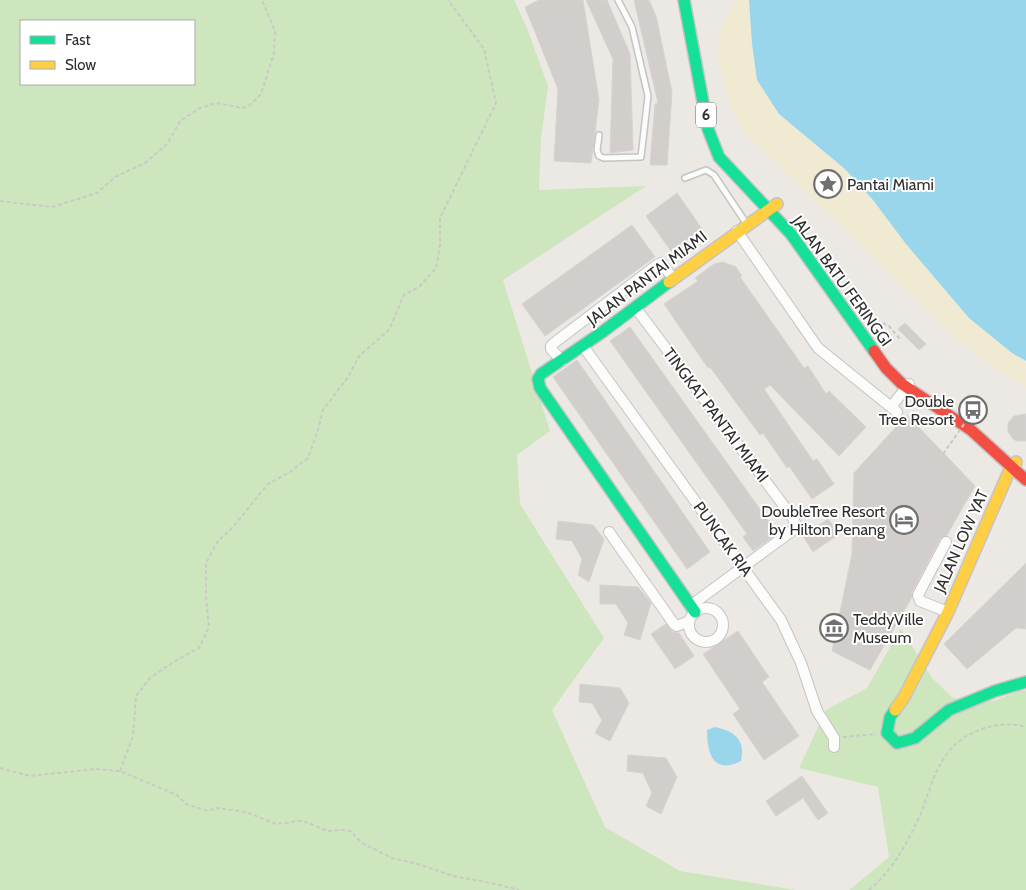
<svg xmlns="http://www.w3.org/2000/svg" width="1026" height="890" font-family="Cabin,sans-serif">
<style>
.green{fill:#cee6be;fill-rule:evenodd}
.sand{fill:#f0ead3}
.water{fill:#99d6ec}
.building{fill:#d1cecb;stroke:#d7d4d0}
.lines{fill:none;stroke-linecap:round;stroke-linejoin:round}
.lane-casing{stroke:#c5c4c5;stroke-width:8}
.street-casing{stroke:#c5c4c5;stroke-width:12}
.fast-casing{stroke:#c5c4c5;stroke-width:14}
.slow-casing{stroke:#c5c4c5;stroke-width:14}
.jam-casing{stroke:#c5c4c5;stroke-width:14}
.path{stroke:#c9c9c8;stroke-width:2;stroke-dasharray:4 2.5;stroke-linecap:butt}
.lane{stroke:#fcfcfb;stroke-width:5}
.street{stroke:#fcfcfb;stroke-width:10}
.fast{stroke:#16e098;stroke-width:11}
.slow{stroke:#ffcf43;stroke-width:11}
.jam{stroke:#f24e42;stroke-width:11}
.path-bridge{stroke:#c9c9c8;stroke-width:2;stroke-dasharray:4 2.5;stroke-linecap:butt}
.labels{text-anchor:middle;dominant-baseline:central;stroke-width:4;stroke-linejoin:round;paint-order:stroke}
.shield{fill:#fff;stroke:#6d6d6d;stroke-width:1}
.shield-label{font-size:15px;font-weight:bold;fill:#2e2e2e}
.poi-label{font-size:16px;fill:#2e2e2e;stroke:#fff;text-anchor:start}
.street-label{font-size:16px;fill:#2e2e2e;stroke:#fff}
</style>
<rect width="100%" height="100%" fill="#ece8e4"/>
<!-- green -->
<g class="green">
<path d="M 0,0 L 514,0 L 527,28 L 548,86 L 541,139 L 539,190 L 646,186 L 503,280 L 550,431 L 517,455 L 520,504 L 604,638 L 552,710 L 605,827 L 680,871 L 796,890 L 0,890 ZM 21,21 L 194,21 L 194,84 L 21,84 Z"/>
<path d="M 901,628 L 932,678 L 953,698 L 993,701 L 1019,691 L 1026,691 L 1026,890 L 849,890 L 889,857 L 878,787 L 799,768 L 826,710 L 867,688 Z"/>
</g>
<!-- sand -->
<path class="sand" d="M 735,0 L 749,0 L 752,44 L 757,80 L 814,144 L 845,169 L 873,200 L 906,244 L 1012,353 L 1026,361 L 1026,389 L 991,365 L 951,334 L 744,132 C 731,114 727,96 722,74 C 721,68 718,62 718,55 C 716,37 726,16 735,0 Z"/>
<!-- water -->
<g class="water">
<path d="M 749,0 L 1026,0 L 1026,361 L 1012,353 L 969,318 L 906,244 L 873,200 L 845,169 L 779,114 L 757,80 L 752,44 Z"/>
<path d="M 715,727 C 734,731 746,740 741,761 C 713,775 707,753 707,730 Z"/>
</g>
<!-- building -->
<g class="building">
<path d="M 539,0 L 583,0 L 599,100 L 591,163 L 554,161 L 558,89 L 525,7 Z"/>
<path d="M 586,0 L 607,0 L 630,54 L 633,150 L 610,153 L 613,59 Z"/>
<path d="M 634,0 L 649,0 L 656,16 L 672,92 L 667,165 L 650,165 L 655,104 L 658,103 Z"/>
<path d="M 677,193 L 702,229 L 671,251 L 646,216 Z"/>
<path d="M 632,225 L 655,257 L 545,336 L 522,304 Z"/>
<path d="M 723,262 L 736,267 L 742,276 L 740,277 L 804,368 L 808,366 L 826,394 L 829,391 L 866,427 L 839,456 L 770,385 L 764,389 L 813,461 L 817,459 L 834,484 L 812,499 L 789,466 L 787,468 L 763,433 L 760,435 L 710,367 L 708,368 L 664,304 L 698,281 L 695,278 L 714,264 Z"/>
<path d="M 905,323 L 926,344 L 919,350 L 898,329 Z"/>
<path d="M 630,327 L 767,519 L 779,532 L 753,551 L 743,537 L 747,534 L 610,341 Z"/>
<path d="M 577,360 L 710,552 L 687,569 L 553,377 Z"/>
<path d="M 1026,414 L 1026,441 L 1017,441 L 1013,439 L 1008,432 L 1008,423 L 1014,416 Z"/>
<path d="M 907,415 L 975,486 L 947,535 L 940,539 L 912,592 L 912,597 L 870,670 L 832,651 L 852,554 L 854,473 Z"/>
<path d="M 828,519 L 839,534 L 813,552 L 803,536 Z"/>
<path d="M 558,521 L 593,525 L 604,539 L 589,582 L 578,575 L 582,559 L 572,541 L 556,539 Z"/>
<path d="M 1026,563 L 1026,629 L 1016,628 L 967,669 L 944,644 Z"/>
<path d="M 600,585 L 638,587 L 651,603 L 640,640 L 624,635 L 628,623 L 616,604 L 600,604 Z"/>
<path d="M 666,624 L 673,632 L 679,633 L 694,656 L 675,669 L 651,634 Z"/>
<path d="M 738,631 L 769,677 L 762,682 L 799,736 L 764,760 L 733,714 L 740,709 L 703,654 Z"/>
<path d="M 580,684 L 620,688 L 629,703 L 610,741 L 595,733 L 602,720 L 592,703 L 579,702 Z"/>
<path d="M 628,755 L 666,758 L 677,777 L 661,814 L 646,806 L 652,793 L 643,773 L 627,771 Z"/>
<path d="M 802,776 L 828,813 L 818,820 L 803,798 L 776,816 L 766,801 Z"/>
</g>
<g class="lines">
<defs>
<g id="lane">
<path d="M 599,135 L 597,150 L 599,156 L 604,158 L 641,157 L 648,96 L 632,27 L 618,0"/>
<path d="M 685,178 L 706,170 L 714,175 L 746,223"/>
</g>
<g id="street">
<path d="M 737,231 L 818,348 L 897,412"/>
<path d="M 635,307 L 793,518 L 796,525 L 792,531 L 690,606"/>
<path d="M 583,346 L 781,620 L 801,663 L 817,711 L 834,738 L 834,747"/>
<path d="M 562,361 L 551,349 L 551,346 L 554,343 L 657,265 L 661,263 L 673,278"/>
<path d="M 891,407 L 909,384"/>
<path d="M 609,532 L 674,624 L 677,626 L 689,621"/>
<path d="M 946,542 L 918,595 L 920,601 L 948,612"/>
<circle cx="706" cy="625" r="17"/>
</g>
<g id="fast">
<path d="M 684,0 L 708,129 L 719,157 L 791,234 L 874,351"/>
<path d="M 669,282 L 601,333 L 541,374 L 538,379 L 540,388 L 695,612"/>
<path d="M 895,710 L 890,717 L 887,733 L 897,743 L 915,738 L 949,710 L 995,691 L 1026,682"/>
</g>
<g id="slow">
<path d="M 669,282 L 777,204"/>
<path d="M 895,710 L 904,697 L 948,612 L 1011,467 L 1016,462"/>
</g>
<path id="jam" d="M 874,351 L 886,368 L 902,384 L 971,430 L 1026,480"/>
</defs>
<!-- lane casing -->
<use href="#lane" class="lane-casing"/>
<!-- street casing -->
<use href="#street" class="street-casing"/>
<!-- fast casing -->
<use href="#fast" class="fast-casing"/>
<!-- slow casing -->
<use href="#slow" class="slow-casing"/>
<!-- jam casing -->
<use href="#jam" class="jam-casing"/>
<!-- path -->
<g class="path">
<path d="M 0,201 L 52,207 L 97,193 L 115,177 L 145,163 L 168,143 L 180,121 L 200,108 L 216,103 L 243,108 L 250,105 L 261,94 L 274,53 L 275,31 L 262,0"/>
<path d="M 870,320 L 888,325 L 900,339"/>
<path d="M 974,410 L 981,415 L 979,419"/>
<path d="M 843,737 L 876,734"/>
<path d="M 0,768 L 30,776 L 95,769 L 120,771 L 177,795 L 186,804 L 208,811 L 216,808 L 246,812 L 276,824 L 300,821 L 309,823 L 327,831 L 343,830 L 350,831 L 362,843 L 392,858 L 418,864 L 453,876 L 496,884 L 519,890"/>
<path d="M 120,771 L 133,736 L 136,696 L 151,677 L 177,660 L 199,648 L 209,627 L 206,597 L 206,563 L 218,541 L 233,527 L 268,484 L 290,472 L 308,458 L 318,430 L 323,410 L 348,377 L 359,356 L 389,330 L 404,295 L 420,286 L 436,268 L 440,246 L 440,218 L 496,103 L 484,49 L 448,0"/>
<path d="M 869,890 C 891,872 905,847 917,822 C 922,813 924,803 928,794 C 938,762 952,738 985,728 C 999,724 1012,723 1026,727"/>
</g>
<!-- lane -->
<use href="#lane" class="lane"/>
<!-- street -->
<use href="#street" class="street"/>
<!-- fast -->
<use href="#fast" class="fast"/>
<!-- slow -->
<use href="#slow" class="slow"/>
<!-- jam -->
<use href="#jam" class="jam"/>
<!-- path-bridge -->
<path class="path-bridge" d="M 943,454 L 974,410"/>
</g>
<!-- icons -->
<defs>
<symbol id="sight-ring" viewBox="-11 -11 22 22"><circle r="9.5" fill="#fff" stroke="#706f6e" stroke-width="1.5"/><path d="M0-6L1.8-2.2L6-1.7L2.9 1.2L3.7 5.4L0 3.3L-3.7 5.4L-2.9 1.2L-6-1.7L-1.8-2.2Z" fill="#706f6e"/></symbol>
<symbol id="bus-ring" viewBox="-11 -11 22 22"><circle r="9.5" fill="#fff" stroke="#706f6e" stroke-width="1.5"/><path d="M-5-6H5V4H4V6H2V4H-2V6H-4V4H-5ZM-3.5-4V0h7V-4ZM-3.5 1.2v1.5H-2V1.2ZM2 1.2v1.5H3.5V1.2Z" fill="#706f6e"/></symbol>
<symbol id="hotel-ring" viewBox="-11 -11 22 22"><circle r="9.5" fill="#fff" stroke="#706f6e" stroke-width="1.5"/><path d="M-6-4.5h1.5V1H6V5H4.5V3h-9V5H-6ZM-4 0a1.8 1.8 0 1 1 3.6 0ZM.5 0V-2.5h3Q6-2.5 6 0Z" fill="#706f6e"/></symbol>
<symbol id="museum-ring" viewBox="-11 -11 22 22"><circle r="9.5" fill="#fff" stroke="#706f6e" stroke-width="1.5"/><path d="M0-6L6-3V-2H-6V-3ZM-5-1h2V3h-2ZM-1-1h2V3h-2ZM3-1h2V3H3ZM-6 4H6V6H-6Z" fill="#706f6e"/></symbol>
</defs>
<g fill-rule="evenodd">
<use href="#sight-ring" x="812" y="168" width="32" height="32"/>
<use href="#bus-ring" x="957" y="394" width="32" height="32"/>
<use href="#hotel-ring" x="888" y="504" width="32" height="32"/>
<use href="#museum-ring" x="818" y="612" width="32" height="32"/>
</g>
<g class="labels">
<!-- shield labels -->
<rect class="shield" x="696" y="102.5" width="20" height="25" rx="4"/>
<g class="shield-label">
<text x="706" y="115">6</text>
</g>
<!-- poi labels -->
<g class="poi-label">
<text x="847" y="184">Pantai Miami</text>
<text x="954" y="401" text-anchor="end">Double<tspan x="954" dy="18">Tree Resort</tspan></text>
<text x="885" y="511" text-anchor="end">DoubleTree Resort<tspan x="885" dy="18">by Hilton Penang</tspan></text>
<text x="853" y="619">TeddyVille<tspan x="853" dy="18">Museum</tspan></text>
</g>
<!-- street labels -->
<g class="street-label">
<text transform="translate(647 278) rotate(-37)">JALAN PANTAI MIAMI</text>
<text transform="translate(842 281) rotate(54)">JALAN BATU FERINGGI</text>
<text transform="translate(716 415) rotate(53)">TINGKAT PANTAI MIAMI</text>
<text transform="translate(723 539) rotate(54)">PUNCAK RIA</text>
<text transform="translate(961 541) rotate(-66)">JALAN LOW YAT</text>
</g>
</g>
<!-- legend -->
<rect x="20" y="20" width="175" height="65" fill="#ffffff" stroke="#ababab"/>
<rect x="30" y="36" width="25" height="8" fill="#16e098" stroke="#ababab"/>
<text x="65" y="45" font-size="15" fill="#2e2e2e">Fast</text>
<rect x="30" y="61" width="25" height="8" fill="#ffcf43" stroke="#ababab"/>
<text x="65" y="70" font-size="15" fill="#2e2e2e">Slow</text>
</svg>
